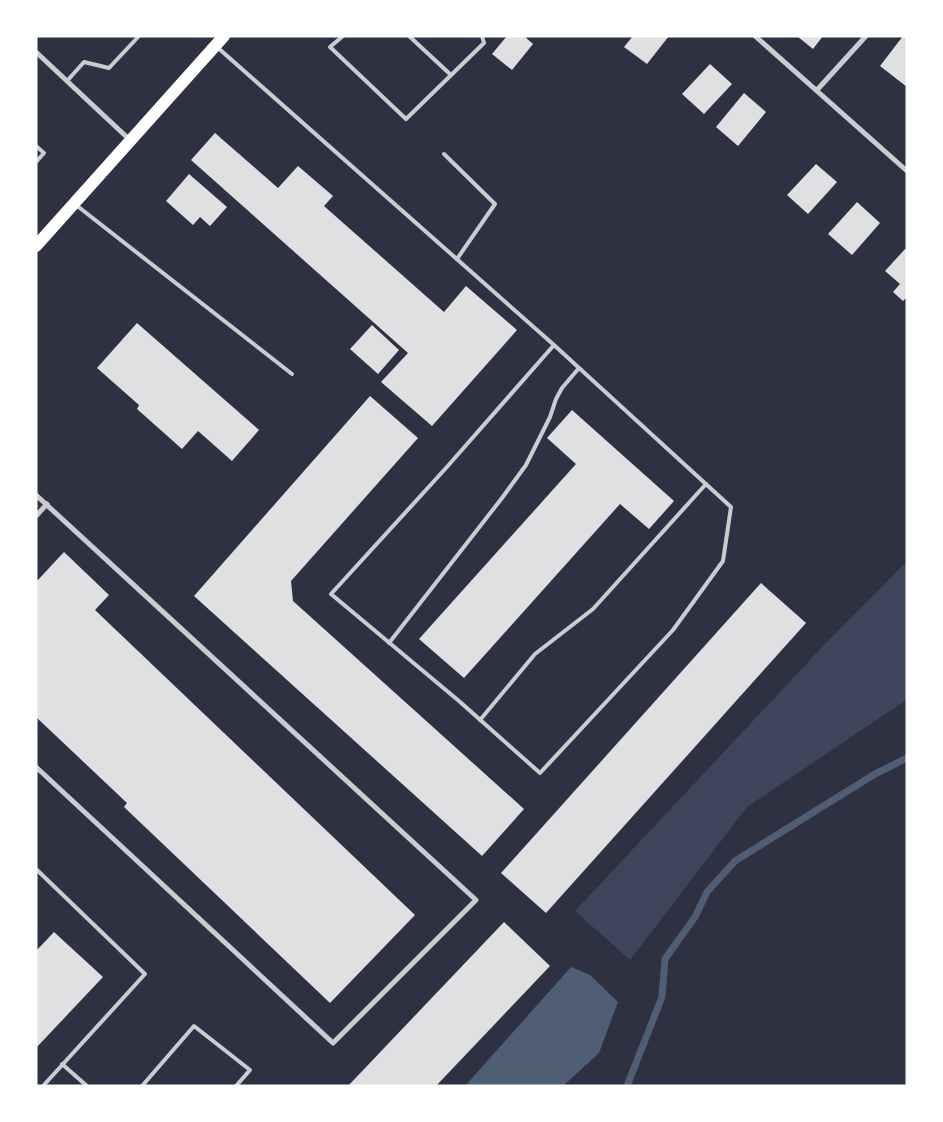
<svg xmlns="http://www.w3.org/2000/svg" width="943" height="1122" font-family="Rubik,sans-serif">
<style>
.green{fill:#3c4559}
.water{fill:#4f5d75}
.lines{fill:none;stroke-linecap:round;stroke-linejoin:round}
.stream{stroke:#4f5d75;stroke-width:7}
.building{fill:#e0e0e3}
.service{stroke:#caccd0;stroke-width:4}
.minor{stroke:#caccd0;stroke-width:5}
.primary{stroke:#fff;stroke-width:12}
</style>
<rect width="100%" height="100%" fill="#2d3142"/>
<!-- green -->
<path class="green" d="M 907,561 L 907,702 L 905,701 L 747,807 L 630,960 L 575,911 L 823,646 Z"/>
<!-- water -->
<path class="water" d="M 571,967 L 590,975 L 618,1002 L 599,1053 L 563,1086 L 465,1086 Z"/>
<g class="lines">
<!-- stream -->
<path class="stream" d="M 627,1086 L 662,997 L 665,959 L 695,917 L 707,892 L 735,861 L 875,774 L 907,758"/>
</g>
<!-- building -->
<g class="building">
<path d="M 507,36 L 524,36 L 533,44 L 512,70 L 492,54 Z"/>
<path d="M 633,36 L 669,36 L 647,64 L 624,47 Z"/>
<path d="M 797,36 L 823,36 L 813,49 Z"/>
<path d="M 903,36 L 907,36 L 907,87 L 880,66 Z"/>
<path d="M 710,64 L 732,84 L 704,114 L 682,94 Z"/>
<path d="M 744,93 L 766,112 L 738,146 L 716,127 Z"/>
<path d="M 215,133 L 278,188 L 298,166 L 333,196 L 324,206 L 444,312 L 466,286 L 517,330 L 432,426 L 381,382 L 408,353 L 191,160 Z"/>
<path d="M 816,164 L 837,182 L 808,214 L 787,195 Z"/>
<path d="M 189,174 L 227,207 L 210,226 L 200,217 L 193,225 L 166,201 Z"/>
<path d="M 857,202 L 880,223 L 852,255 L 828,234 Z"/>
<path d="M 905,249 L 907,250 L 907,297 L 903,301 L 893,292 L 900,284 L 885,271 Z"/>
<path d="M 137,323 L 259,430 L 232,461 L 198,431 L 182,449 L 137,409 L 139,405 L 97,368 Z"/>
<path d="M 372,325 L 399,350 L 378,374 L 350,349 Z"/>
<path d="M 370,396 L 418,438 L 291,581 L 293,601 L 524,809 L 482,856 L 194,596 Z"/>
<path d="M 572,410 L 674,501 L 649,529 L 620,504 L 464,678 L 419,639 L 576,464 L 547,438 Z"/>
<path d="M 64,552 L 109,595 L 95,610 L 415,915 L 330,1003 L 124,807 L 127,803 L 36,717 L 36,582 Z"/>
<path d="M 761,583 L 806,623 L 546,913 L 501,873 Z"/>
<path d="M 504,922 L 550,966 L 436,1086 L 348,1086 Z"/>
<path d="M 54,932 L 103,977 L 36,1048 L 36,951 Z"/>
</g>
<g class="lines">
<!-- service -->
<g class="service">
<path d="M 343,36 L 330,47 L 406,119 L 484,43 L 482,36"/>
<path d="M 409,36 L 451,75"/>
<path d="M 217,47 L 554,345 L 731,507 L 723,561 L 673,630 L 540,773 L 459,701 L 331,594 L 446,468 L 554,345"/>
<path d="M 67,81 L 84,62 L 109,68 L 139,36"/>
<path d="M 36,146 L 44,153 L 36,162"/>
<path d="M 444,154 L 495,204 L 457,259"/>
<path d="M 76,205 L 292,374"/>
<path d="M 389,643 L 502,498 L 526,465 L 550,417 L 556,399 L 562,388 L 579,368"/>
<path d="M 480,720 L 535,654 L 593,609 L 706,484"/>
<path d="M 36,869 L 145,974 L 43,1086"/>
<path d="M 62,1064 L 87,1086"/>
<path d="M 142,1086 L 194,1026 L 250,1070 L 236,1086"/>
</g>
<!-- minor -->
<g class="minor">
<path d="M 755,36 L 907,171"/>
<path d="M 36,52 L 131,141"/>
<path d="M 817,90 L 866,36"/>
<path d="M 36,495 L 476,900 L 333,1043 L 36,767"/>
<path d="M 36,516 L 47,504"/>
</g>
<!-- primary -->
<path class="primary" d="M 36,246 L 224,36"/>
</g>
<!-- border -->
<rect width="943" height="1122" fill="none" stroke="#ffffff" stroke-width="75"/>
</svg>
